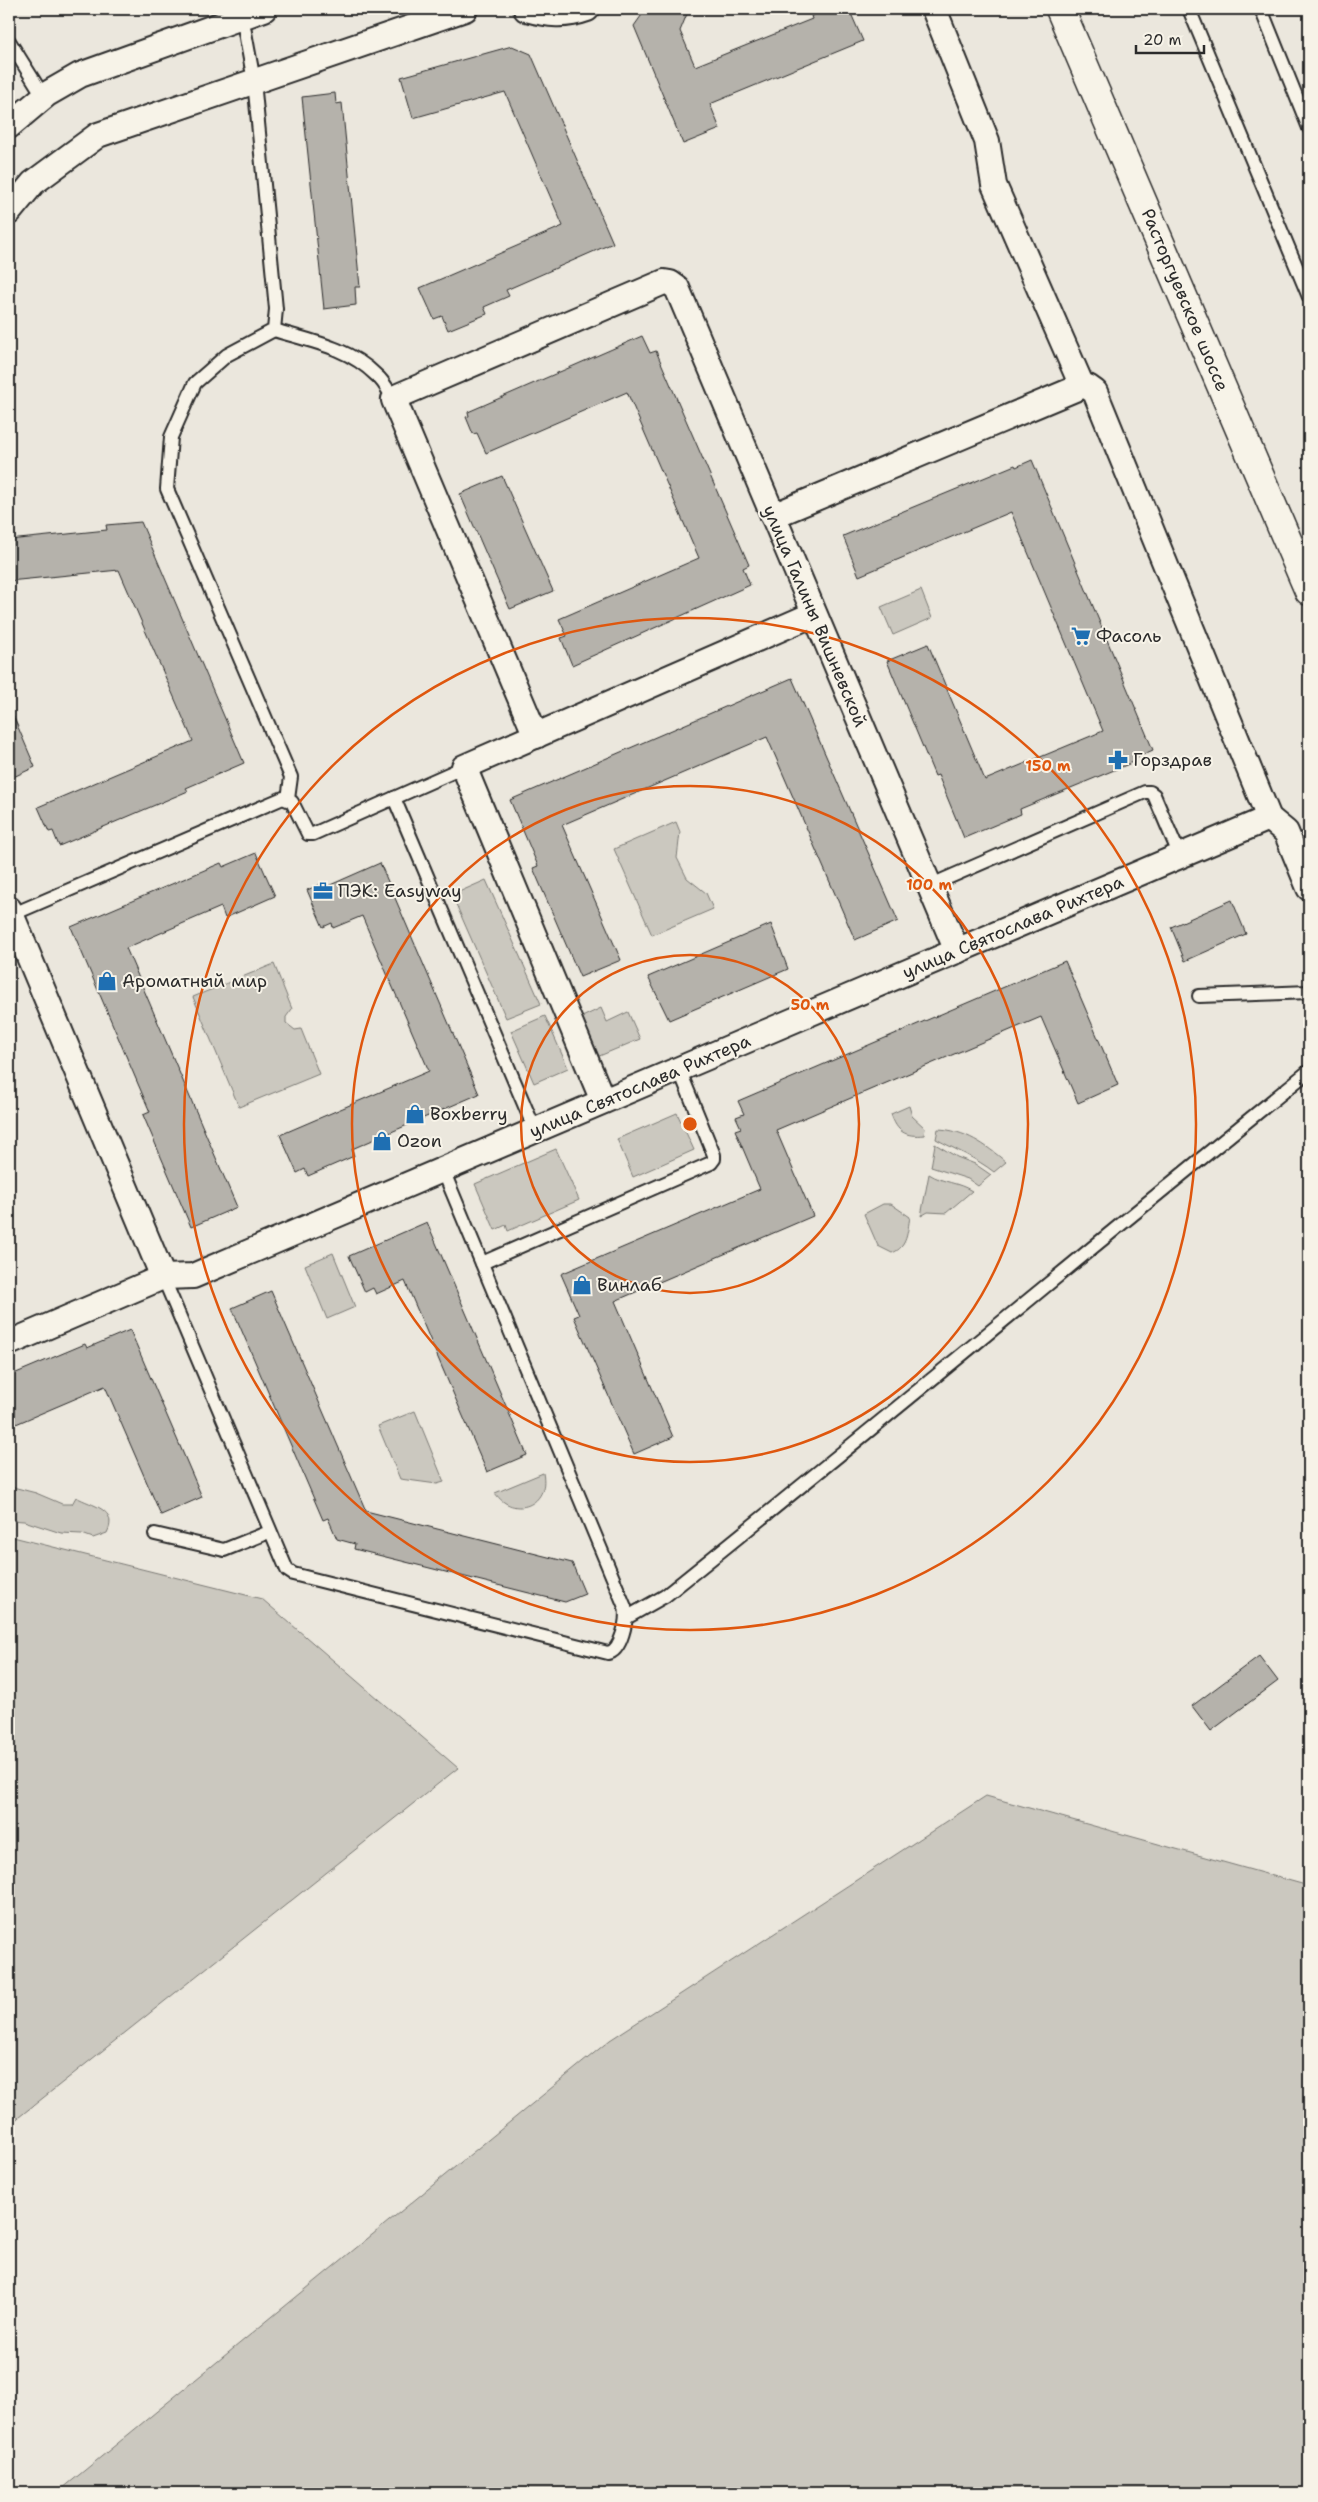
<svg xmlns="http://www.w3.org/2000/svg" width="1318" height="2502" font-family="'Shantell Sans',sans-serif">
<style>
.green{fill:#cbc8bf;stroke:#7b7a75}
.building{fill:#b5b2ab;stroke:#2b2b2b}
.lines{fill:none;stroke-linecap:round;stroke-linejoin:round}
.lane-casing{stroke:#2b2b2b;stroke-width:16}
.street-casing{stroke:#2b2b2b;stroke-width:28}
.secondary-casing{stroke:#2b2b2b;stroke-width:31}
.lane{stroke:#f7f3e8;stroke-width:12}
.street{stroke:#f7f3e8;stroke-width:24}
.secondary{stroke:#f7f3e8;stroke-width:28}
.ring{fill:none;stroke:#df570e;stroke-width:2.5}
.labels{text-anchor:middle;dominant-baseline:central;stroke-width:4;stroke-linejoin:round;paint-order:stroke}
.street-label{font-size:18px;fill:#2b2b2b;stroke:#f7f3e8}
.poi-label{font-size:18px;fill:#2b2b2b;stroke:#f7f3e8;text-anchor:start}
.centre{fill:#df570e;stroke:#f7f3e8;stroke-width:2.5}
.ring-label{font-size:15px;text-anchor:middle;font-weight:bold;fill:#df570e;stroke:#f7f3e8;stroke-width:4;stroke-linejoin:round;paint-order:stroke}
</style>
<rect width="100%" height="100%" fill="#ebe7dd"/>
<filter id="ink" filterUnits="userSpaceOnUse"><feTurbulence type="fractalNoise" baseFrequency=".02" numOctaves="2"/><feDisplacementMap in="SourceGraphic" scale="10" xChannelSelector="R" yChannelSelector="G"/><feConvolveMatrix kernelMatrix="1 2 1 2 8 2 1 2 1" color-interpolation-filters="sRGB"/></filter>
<g filter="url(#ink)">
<!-- green -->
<g class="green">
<path d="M 921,590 L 932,618 L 893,635 L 881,607 Z"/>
<path d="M 676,822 L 680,832 L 677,858 L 687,878 L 706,893 L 713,909 L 652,935 L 614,849 Z"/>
<path d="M 486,880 L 541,1004 L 506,1018 L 452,895 Z"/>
<path d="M 274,964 L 292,1009 L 286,1017 L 286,1023 L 295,1030 L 301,1029 L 319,1074 L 239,1107 L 193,997 Z"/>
<path d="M 601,1008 L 607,1022 L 628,1012 L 640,1039 L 597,1057 L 580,1018 Z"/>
<path d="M 545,1016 L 568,1068 L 534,1083 L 511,1031 Z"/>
<path d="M 909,1106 L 912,1116 L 925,1128 L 924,1135 C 905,1137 897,1132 891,1114 Z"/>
<path d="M 677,1113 L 694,1150 L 633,1177 L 617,1139 Z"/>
<path d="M 938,1129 C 965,1130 986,1145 1006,1162 L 994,1172 C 976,1158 956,1150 936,1139 Z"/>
<path d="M 935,1144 L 957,1157 L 975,1164 L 991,1175 L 978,1186 L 968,1179 L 931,1167 Z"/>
<path d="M 556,1149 L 579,1200 L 508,1231 L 506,1225 L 495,1230 L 475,1184 Z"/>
<path d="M 929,1174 C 943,1183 958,1182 972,1191 L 946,1213 L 928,1212 L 921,1216 Z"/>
<path d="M 883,1204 L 891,1204 L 910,1217 C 907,1232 908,1247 892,1253 L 878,1246 L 864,1214 Z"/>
<path d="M 333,1253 L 355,1307 L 327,1319 L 305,1265 Z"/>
<path d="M 415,1411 L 444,1482 L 437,1484 L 400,1479 L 378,1426 Z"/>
<path d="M 543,1473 C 550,1505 514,1520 495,1493 Z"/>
<path d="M 9,1486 L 36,1493 L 62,1504 L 72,1504 L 76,1497 C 92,1506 119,1509 107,1533 L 93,1538 L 82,1534 L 61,1533 L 24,1521 L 9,1520 Z"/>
<path d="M 9,1536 L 262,1599 L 458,1768 L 9,2125 Z"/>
<path d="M 986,1796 L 1309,1886 L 1309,2493 L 57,2493 L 610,2040 Z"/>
</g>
<!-- building -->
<g class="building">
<path d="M 646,9 L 689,9 L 680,31 L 695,66 L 812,19 L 811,16 L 829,9 L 849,9 L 863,41 L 710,104 L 720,129 L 683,144 L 634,26 Z"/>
<path d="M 512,46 L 531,54 L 613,243 L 506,290 L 509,296 L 484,307 L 487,314 L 448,330 L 442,316 L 434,319 L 420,288 L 563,226 L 505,92 L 413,118 L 401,77 Z"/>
<path d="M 335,93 L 336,104 L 342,103 L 360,287 L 355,287 L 356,305 L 324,309 L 302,97 Z"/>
<path d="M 642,336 L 650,353 L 656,351 L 749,565 L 743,568 L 750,585 L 572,665 L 561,638 L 567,636 L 559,619 L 699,558 L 627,392 L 486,453 L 477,433 L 473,434 L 466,417 L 469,416 L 468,412 Z"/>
<path d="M 1032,460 L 1153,750 L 1135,758 L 1136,761 L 1020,809 L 1021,814 L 964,838 L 938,775 L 935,776 L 887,661 L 928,644 L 985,780 L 1103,731 L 1011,512 L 859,576 L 843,536 L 1015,465 L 1016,467 Z"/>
<path d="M 502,476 L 553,591 L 510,609 L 460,494 Z"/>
<path d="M 141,522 L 244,763 L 186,788 L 188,791 L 59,846 L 53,831 L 49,832 L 38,807 L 193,741 L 119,570 L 9,581 L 9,540 L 107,530 L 106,525 Z"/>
<path d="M 792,678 L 898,921 L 855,940 L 767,737 L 562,825 L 621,960 L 580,977 L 533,868 L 538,866 L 510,800 Z"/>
<path d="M 9,706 L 35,767 L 9,779 Z"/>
<path d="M 256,853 L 275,896 L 225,918 L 221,907 L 126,948 L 237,1207 L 191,1227 L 143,1115 L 150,1112 L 71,927 L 221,863 L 223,867 Z"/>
<path d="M 380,863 L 479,1094 L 352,1149 L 354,1156 L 308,1176 L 305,1169 L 297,1173 L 280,1135 L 429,1071 L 362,916 L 333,928 L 332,923 L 323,927 L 307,890 L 326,882 L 328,886 Z"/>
<path d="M 1232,900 L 1246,934 L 1185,961 L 1171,927 Z"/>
<path d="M 771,924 L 788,969 L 669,1020 L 648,977 Z"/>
<path d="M 1065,961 L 1118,1085 L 1078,1103 L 1041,1017 L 776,1130 L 813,1216 L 615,1301 L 673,1437 L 634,1454 L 574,1317 L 579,1315 L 561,1274 L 760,1189 L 735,1130 L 741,1128 L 736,1117 L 744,1114 L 738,1101 Z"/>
<path d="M 427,1222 L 527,1455 L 487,1472 L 405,1281 L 376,1294 L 373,1288 L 365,1292 L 349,1256 Z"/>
<path d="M 271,1291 L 366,1511 L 572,1563 L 585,1594 L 565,1602 L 354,1549 L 355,1544 L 337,1539 L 328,1518 L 323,1520 L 232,1308 Z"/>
<path d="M 130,1330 L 202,1497 L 161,1515 L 105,1386 L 9,1427 L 9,1376 L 85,1344 L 87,1348 Z"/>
<path d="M 1259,1656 L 1278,1681 L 1211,1731 L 1192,1706 Z"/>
</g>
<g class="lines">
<defs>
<g id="lane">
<path d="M 1189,9 L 1309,297"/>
<path d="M 1261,9 L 1309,128"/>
<path d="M 242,16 L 254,81 L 276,309 L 274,330 L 227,355 L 195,383 L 171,437 L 167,489 L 291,777 L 288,799"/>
<path d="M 9,41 L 44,97"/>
<path d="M 274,330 C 310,341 348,347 376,375 C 384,381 389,392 394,400"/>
<path d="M 394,798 L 535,1130"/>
<path d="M 929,886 L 1145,792 L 1150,792 L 1154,795 L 1180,856"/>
<path d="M 11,915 L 283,798 L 292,802 L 308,834 L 313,834 L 464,767"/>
<path d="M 1199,996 L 1309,992"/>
<path d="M 482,1263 L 711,1163 L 714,1159 L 714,1155 L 679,1069"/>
<path d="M 163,1277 L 287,1570 L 293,1574 L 608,1653 C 621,1651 628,1620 625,1607 L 443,1170"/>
<path d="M 155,1534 L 224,1550 L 269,1532"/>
<path d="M 626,1618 L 665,1596 C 881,1423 1094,1245 1309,1071"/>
</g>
<g id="street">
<path d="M 526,9 C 548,15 565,17 587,9"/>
<path d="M 934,9 L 987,141 L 994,185 L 1082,386"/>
<path d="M 9,126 L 47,94 L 80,75 L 264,9"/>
<path d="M 9,212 L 33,183 L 98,135 L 465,9"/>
<path d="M 773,516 L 1082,386 L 1088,387 L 1095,392 L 1269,818 L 1286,832 L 1309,888"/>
<path d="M 536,736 L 394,400 L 398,396 L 664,282 L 670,283 L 677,288 L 957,951"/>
<path d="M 9,909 L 163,1277"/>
<path d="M 603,1101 L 464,767 L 814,614"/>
<path d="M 9,1343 L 163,1277 L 193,1276 L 1269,818"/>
</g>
<path id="secondary" d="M 1060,9 L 1309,591"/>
</defs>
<!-- lane casing -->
<use href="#lane" class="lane-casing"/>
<!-- street casing -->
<use href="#street" class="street-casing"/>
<!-- secondary casing -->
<use href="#secondary" class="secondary-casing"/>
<!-- lane -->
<use href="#lane" class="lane"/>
<!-- street -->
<use href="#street" class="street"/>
<!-- secondary -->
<use href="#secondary" class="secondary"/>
</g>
</g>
<!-- distance rings -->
<g class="ring">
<circle cx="690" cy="1124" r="169"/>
<circle cx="690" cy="1124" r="338"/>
<circle cx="690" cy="1124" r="506"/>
</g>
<!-- icons -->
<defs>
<symbol id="supermarket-bare" viewBox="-9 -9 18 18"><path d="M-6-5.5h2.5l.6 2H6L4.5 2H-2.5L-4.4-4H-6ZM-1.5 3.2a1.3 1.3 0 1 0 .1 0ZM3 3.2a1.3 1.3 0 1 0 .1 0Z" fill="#1f6fb2" stroke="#f7f3e8" stroke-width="2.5" paint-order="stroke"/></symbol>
<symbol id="pharmacy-bare" viewBox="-9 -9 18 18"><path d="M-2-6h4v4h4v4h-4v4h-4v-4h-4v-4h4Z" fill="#1f6fb2" stroke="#f7f3e8" stroke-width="2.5" paint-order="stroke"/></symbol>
<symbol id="office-bare" viewBox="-9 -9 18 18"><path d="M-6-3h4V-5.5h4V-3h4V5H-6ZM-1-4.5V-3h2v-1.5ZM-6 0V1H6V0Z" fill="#1f6fb2" stroke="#f7f3e8" stroke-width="2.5" paint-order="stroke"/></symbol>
<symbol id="shop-bare" viewBox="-9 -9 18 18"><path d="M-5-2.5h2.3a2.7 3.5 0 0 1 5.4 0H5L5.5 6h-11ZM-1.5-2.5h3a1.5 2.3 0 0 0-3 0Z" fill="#1f6fb2" stroke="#f7f3e8" stroke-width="2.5" paint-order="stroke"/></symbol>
</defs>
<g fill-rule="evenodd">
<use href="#supermarket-bare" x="1067" y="622" width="28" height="28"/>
<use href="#pharmacy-bare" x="1104" y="746" width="28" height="28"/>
<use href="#office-bare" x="309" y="877" width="28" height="28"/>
<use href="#shop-bare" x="93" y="967" width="28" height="28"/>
<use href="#shop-bare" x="401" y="1100" width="28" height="28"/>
<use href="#shop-bare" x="368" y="1127" width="28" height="28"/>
<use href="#shop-bare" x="568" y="1271" width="28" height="28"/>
</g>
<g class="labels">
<!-- street labels -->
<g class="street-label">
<text transform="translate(1185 300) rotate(67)">Расторгуевское шоссе</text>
<text transform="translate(815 616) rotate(67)">улица Галины Вишневской</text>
<text transform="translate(1013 927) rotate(-23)">улица Святослава Рихтера</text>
<text transform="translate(640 1086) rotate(-23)">улица Святослава Рихтера</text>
</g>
<!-- poi labels -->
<g class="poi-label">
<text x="1096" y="636">Фасоль</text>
<text x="1133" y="760">Горздрав</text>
<text x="338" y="891">ПЭК: Easyway</text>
<text x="122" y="981">Ароматный мир</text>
<text x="430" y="1114">Boxberry</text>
<text x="397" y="1141">Ozon</text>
<text x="597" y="1285">Винлаб</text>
</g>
</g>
<circle cx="690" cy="1124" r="8" class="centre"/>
<g class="ring-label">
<text x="1048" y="771">150 m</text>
<text x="929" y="890">100 m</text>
<text x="810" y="1010">50 m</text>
</g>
<!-- margin -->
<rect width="1318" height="2502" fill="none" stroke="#f7f3e8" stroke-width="30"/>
<rect x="15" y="15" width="1288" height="2472" fill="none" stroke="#2b2b2b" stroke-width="2" filter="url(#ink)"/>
<!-- scale -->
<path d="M1136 45v8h68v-8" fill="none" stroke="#2b2b2b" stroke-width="2.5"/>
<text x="1143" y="45" font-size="15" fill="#2b2b2b" stroke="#f7f3e8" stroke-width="4" paint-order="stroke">20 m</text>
</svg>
